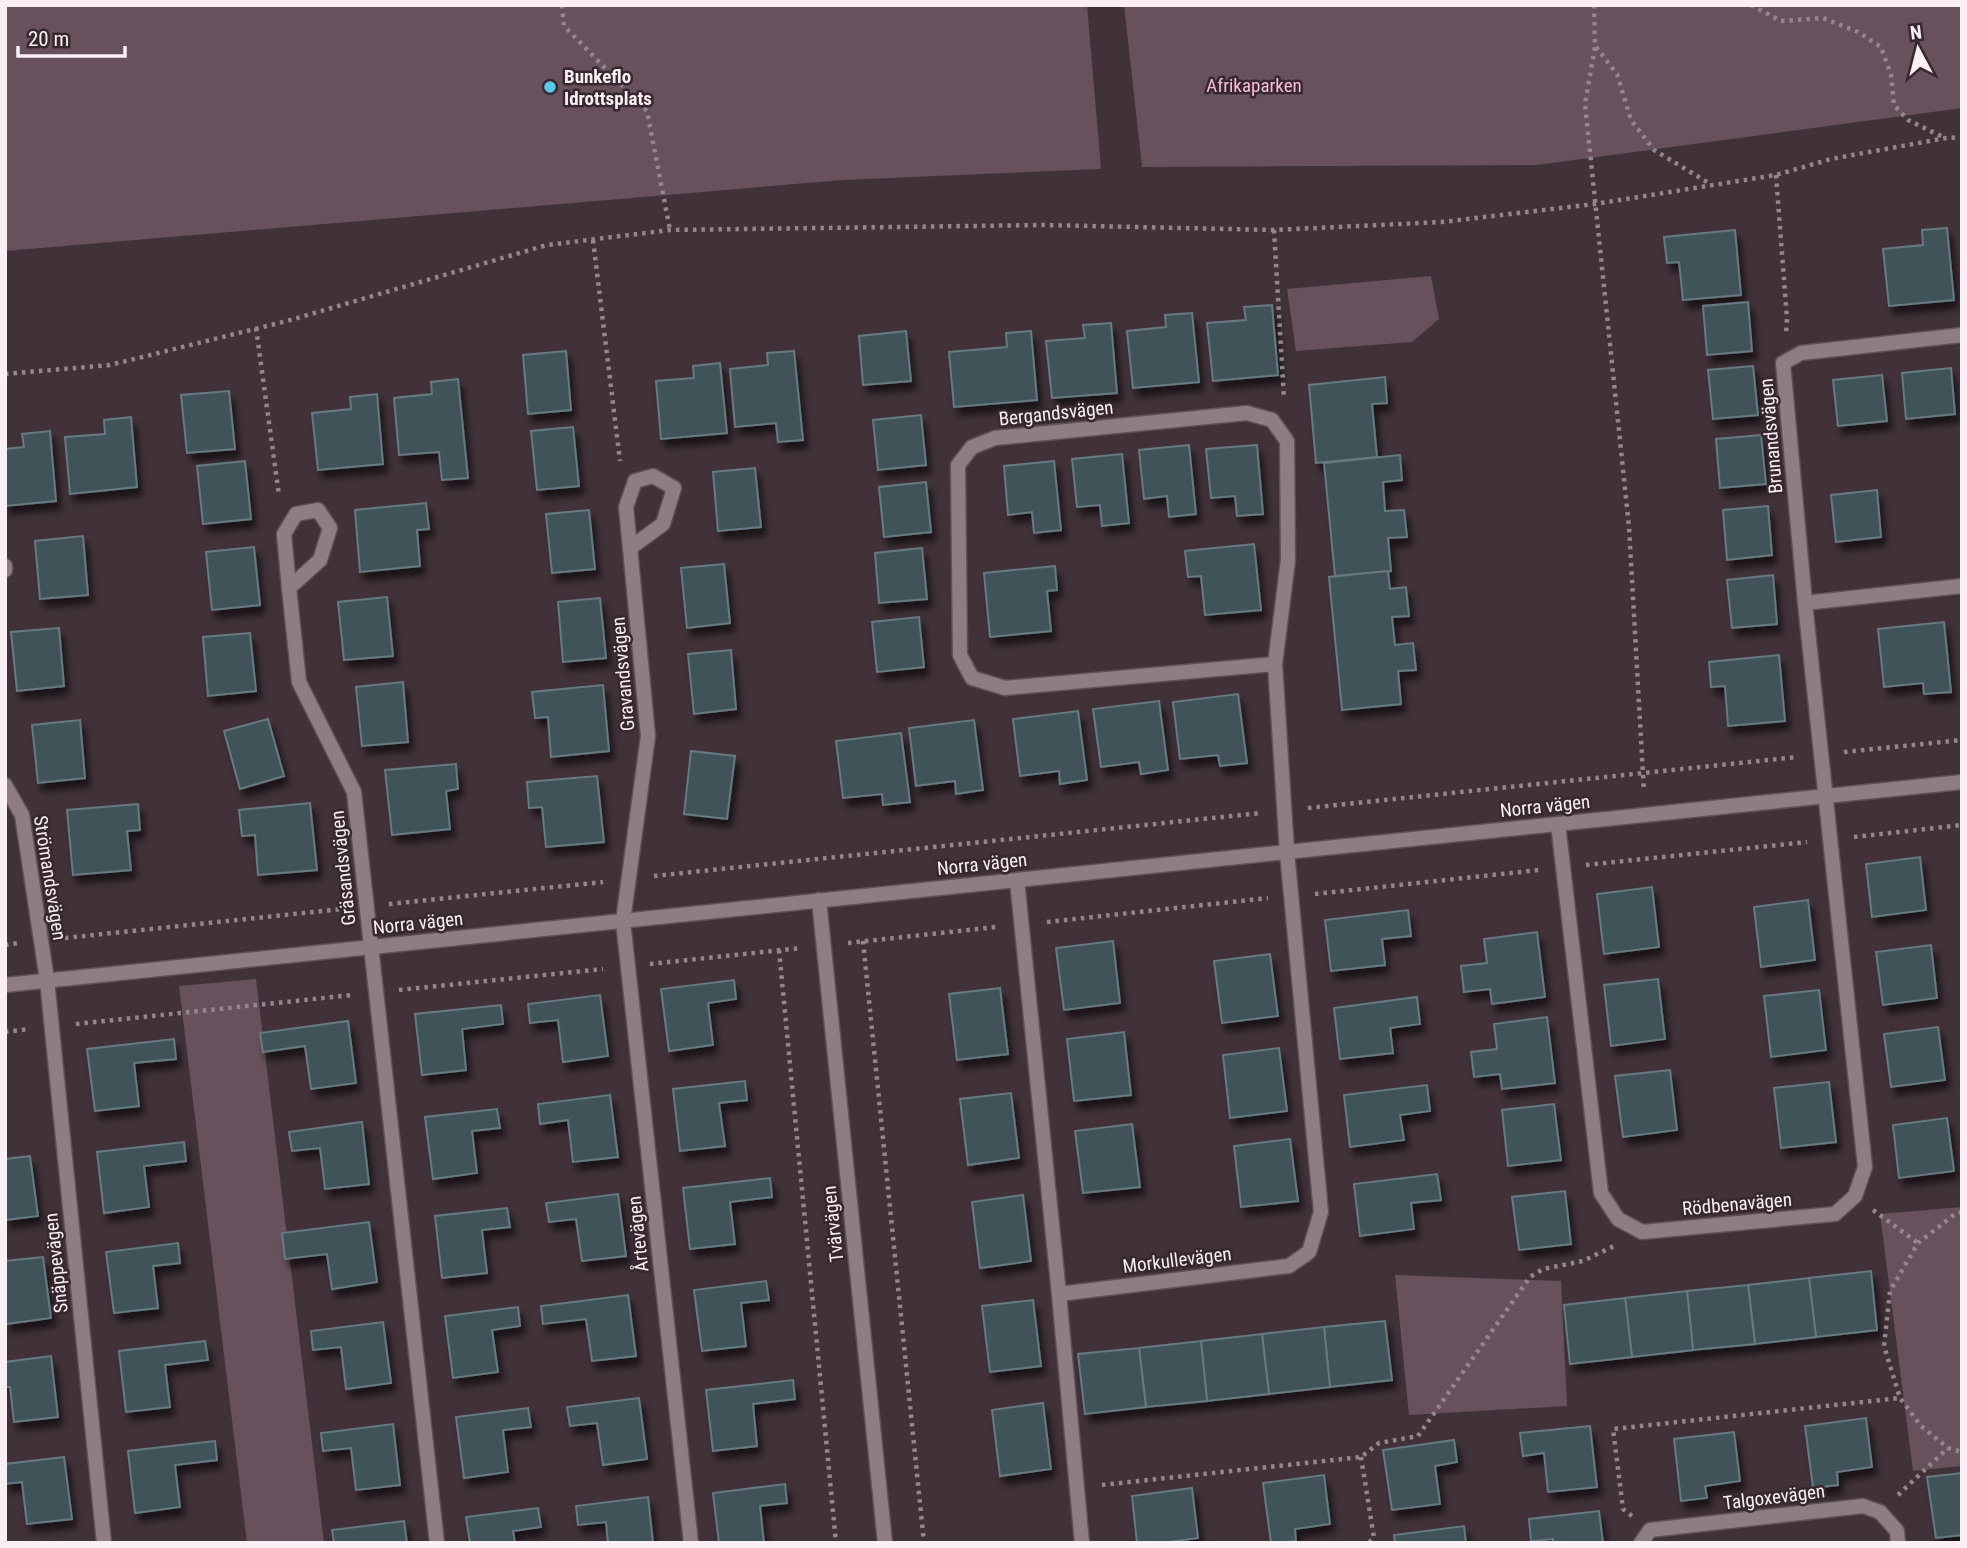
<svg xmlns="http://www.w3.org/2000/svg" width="1967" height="1548" font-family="'Roboto Condensed',sans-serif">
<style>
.green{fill:#66515c}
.building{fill:#405359;stroke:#667a80;stroke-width:2;filter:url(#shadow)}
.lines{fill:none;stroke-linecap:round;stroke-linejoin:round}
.minor-casing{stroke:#5e5058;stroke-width:17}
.path{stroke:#93868d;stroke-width:4.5;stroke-dasharray:3.5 5;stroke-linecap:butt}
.minor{stroke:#8e7d85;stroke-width:14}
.poi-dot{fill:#5ac8e5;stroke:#372830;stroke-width:2.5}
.labels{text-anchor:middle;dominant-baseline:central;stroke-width:5;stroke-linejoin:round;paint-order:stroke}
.poi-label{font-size:19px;font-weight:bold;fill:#f9eff4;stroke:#372830;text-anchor:start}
.park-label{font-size:19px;fill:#fabcdd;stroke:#372830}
.street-label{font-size:19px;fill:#f9eff4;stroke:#372830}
</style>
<defs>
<filter id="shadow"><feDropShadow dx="4.5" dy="8" stdDeviation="3.5" flood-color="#0009"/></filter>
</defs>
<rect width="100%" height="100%" fill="#41323a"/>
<!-- green -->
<g class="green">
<path d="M 5,5 L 1087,5 L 1101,169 L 843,180 L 5,251 Z"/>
<path d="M 1124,5 L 1962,5 L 1962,108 L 1537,165 L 1142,167 Z"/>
<path d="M 1431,276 L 1439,319 L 1412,342 L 1296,351 L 1287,289 Z"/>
<path d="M 256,979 L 324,1543 L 247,1543 L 179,986 Z"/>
<path d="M 1962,1207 L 1962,1466 L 1913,1471 L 1880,1214 Z"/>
<path d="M 1395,1275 L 1561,1281 L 1567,1406 L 1409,1415 Z"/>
</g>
<!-- building -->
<g class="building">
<path d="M 1947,228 L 1954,300 L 1889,306 L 1883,249 L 1923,245 L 1922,230 Z"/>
<path d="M 1735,230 L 1741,295 L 1683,300 L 1679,262 L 1667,263 L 1664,237 Z"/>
<path d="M 1748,302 L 1752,351 L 1707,355 L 1703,306 Z"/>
<path d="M 1272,305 L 1278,375 L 1213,381 L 1207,323 L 1246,320 L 1244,307 Z"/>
<path d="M 1192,313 L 1199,382 L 1133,388 L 1127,331 L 1166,327 L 1165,315 Z"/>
<path d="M 1111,323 L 1117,393 L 1052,398 L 1046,341 L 1085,338 L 1083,325 Z"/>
<path d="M 906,331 L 911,381 L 863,385 L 859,336 Z"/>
<path d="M 1031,331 L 1037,400 L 954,407 L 949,352 L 1007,347 L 1006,333 Z"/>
<path d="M 566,351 L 571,410 L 528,414 L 523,355 Z"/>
<path d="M 794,351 L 803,440 L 778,442 L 776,423 L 735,427 L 730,369 L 768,365 L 767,353 Z"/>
<path d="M 720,363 L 727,433 L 661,439 L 656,381 L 694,378 L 693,366 Z"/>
<path d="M 1753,366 L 1758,415 L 1713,419 L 1708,370 Z"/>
<path d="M 1951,368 L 1955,414 L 1906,419 L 1902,373 Z"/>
<path d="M 1882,375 L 1887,421 L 1838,426 L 1833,380 Z"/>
<path d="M 1385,377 L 1387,403 L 1372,404 L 1377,457 L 1316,463 L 1309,385 Z"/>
<path d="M 458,379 L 468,478 L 442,480 L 439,452 L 399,455 L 394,398 L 432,394 L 431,382 Z"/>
<path d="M 229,391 L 235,449 L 187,453 L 181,395 Z"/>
<path d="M 377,394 L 383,464 L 318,470 L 312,413 L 351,409 L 350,397 Z"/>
<path d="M 921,415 L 926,465 L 878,470 L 873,420 Z"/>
<path d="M 131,417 L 137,487 L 70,494 L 65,437 L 105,434 L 104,420 Z"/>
<path d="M 573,427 L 579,486 L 537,490 L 531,431 Z"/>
<path d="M 50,431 L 56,501 L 5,506 L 5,449 L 24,447 L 22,434 Z"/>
<path d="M 1761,435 L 1766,484 L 1720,488 L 1716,439 Z"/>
<path d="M 1189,445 L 1196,514 L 1169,517 L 1167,496 L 1144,499 L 1139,450 Z"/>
<path d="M 1257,445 L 1263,514 L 1237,516 L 1235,496 L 1211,498 L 1206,449 Z"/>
<path d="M 1122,454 L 1129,523 L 1102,526 L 1100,505 L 1077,507 L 1072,459 Z"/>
<path d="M 1400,455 L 1402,480 L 1383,482 L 1385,511 L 1404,510 L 1407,537 L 1388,538 L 1391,571 L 1335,576 L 1324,463 Z"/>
<path d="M 245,461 L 251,519 L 203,524 L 197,466 Z"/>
<path d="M 1054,461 L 1061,530 L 1034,533 L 1032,512 L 1008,515 L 1004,466 Z"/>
<path d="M 755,468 L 761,527 L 718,531 L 713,472 Z"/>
<path d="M 926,482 L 931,532 L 884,537 L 879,487 Z"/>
<path d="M 1877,490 L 1881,537 L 1836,542 L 1831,495 Z"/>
<path d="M 426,503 L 429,529 L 417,530 L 420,566 L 360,572 L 355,510 Z"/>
<path d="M 1768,506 L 1772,555 L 1727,560 L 1723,510 Z"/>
<path d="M 589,510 L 595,569 L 552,573 L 546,514 Z"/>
<path d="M 83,536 L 88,595 L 40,599 L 35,541 Z"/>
<path d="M 1254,544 L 1261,610 L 1205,615 L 1201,576 L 1188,577 L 1185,551 Z"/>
<path d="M 254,547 L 260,605 L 212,610 L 206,552 Z"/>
<path d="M 922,548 L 927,599 L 879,603 L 875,553 Z"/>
<path d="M 724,564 L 730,623 L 687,628 L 681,568 Z"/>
<path d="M 1055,566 L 1057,590 L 1047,591 L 1051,631 L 990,637 L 984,573 Z"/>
<path d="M 1388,571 L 1390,589 L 1406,587 L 1409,616 L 1392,617 L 1395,645 L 1413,643 L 1416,670 L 1398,671 L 1401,704 L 1342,710 L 1329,577 Z"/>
<path d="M 1773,575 L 1777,624 L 1732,628 L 1727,580 Z"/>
<path d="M 387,597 L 393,656 L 344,660 L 338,602 Z"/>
<path d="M 600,598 L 606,658 L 563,662 L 558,602 Z"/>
<path d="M 919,617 L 924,667 L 877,672 L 872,622 Z"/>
<path d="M 1944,622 L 1951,692 L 1924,694 L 1923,683 L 1884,687 L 1878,629 Z"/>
<path d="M 59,628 L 64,686 L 17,691 L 11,632 Z"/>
<path d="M 250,633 L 256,691 L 208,696 L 203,637 Z"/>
<path d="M 731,650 L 736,709 L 694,714 L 688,654 Z"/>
<path d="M 1779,655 L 1785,721 L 1728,726 L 1725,686 L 1711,687 L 1709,662 Z"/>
<path d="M 403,682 L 408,742 L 362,746 L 356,687 Z"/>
<path d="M 603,685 L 609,751 L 551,757 L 548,717 L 535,718 L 532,692 Z"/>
<path d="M 1238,694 L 1247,763 L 1220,766 L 1218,755 L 1180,759 L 1173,702 Z"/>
<path d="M 1159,701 L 1168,770 L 1141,774 L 1139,762 L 1101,767 L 1093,709 Z"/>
<path d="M 1078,711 L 1087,780 L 1060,784 L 1059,771 L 1020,776 L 1013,719 Z"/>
<path d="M 268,719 L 284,776 L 240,789 L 224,731 Z"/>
<path d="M 80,720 L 85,778 L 38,783 L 32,725 Z"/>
<path d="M 974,720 L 983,790 L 956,794 L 955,781 L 916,786 L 909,728 Z"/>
<path d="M 901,733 L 910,802 L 883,805 L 882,794 L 843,798 L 836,741 Z"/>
<path d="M 691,751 L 735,756 L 727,819 L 684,814 Z"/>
<path d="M 456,764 L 458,789 L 446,791 L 450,829 L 392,835 L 385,770 Z"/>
<path d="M 597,776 L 604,842 L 546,847 L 542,807 L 529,808 L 527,782 Z"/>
<path d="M 310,803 L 317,870 L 258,875 L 255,835 L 242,836 L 239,810 Z"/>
<path d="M 138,804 L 140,830 L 127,831 L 131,870 L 73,875 L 67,810 Z"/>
<path d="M 1920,857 L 1926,910 L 1872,917 L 1866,864 Z"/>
<path d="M 1652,887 L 1659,947 L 1604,954 L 1597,894 Z"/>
<path d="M 1808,900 L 1815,960 L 1761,967 L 1754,907 Z"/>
<path d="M 1408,910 L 1411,936 L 1382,939 L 1385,965 L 1331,971 L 1325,920 Z"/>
<path d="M 1537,932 L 1545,997 L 1492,1004 L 1490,989 L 1464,992 L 1461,966 L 1487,963 L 1484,939 Z"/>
<path d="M 1113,941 L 1120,1003 L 1064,1010 L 1056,948 Z"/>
<path d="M 1931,945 L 1937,998 L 1883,1005 L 1876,952 Z"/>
<path d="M 1270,954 L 1278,1016 L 1222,1023 L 1214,961 Z"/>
<path d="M 1658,979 L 1665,1039 L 1611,1046 L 1604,985 Z"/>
<path d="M 734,980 L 736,999 L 708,1003 L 713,1045 L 669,1051 L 661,989 Z"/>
<path d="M 1000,988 L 1008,1054 L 957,1060 L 949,994 Z"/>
<path d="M 1819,990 L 1826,1050 L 1771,1057 L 1764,996 Z"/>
<path d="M 600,995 L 608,1056 L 563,1062 L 558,1020 L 530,1023 L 528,1004 Z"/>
<path d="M 1417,997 L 1420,1024 L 1390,1028 L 1393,1053 L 1340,1059 L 1334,1008 Z"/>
<path d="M 501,1005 L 503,1024 L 462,1029 L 466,1070 L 422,1075 L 415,1014 Z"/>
<path d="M 1547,1017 L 1555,1083 L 1502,1089 L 1500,1074 L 1474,1077 L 1471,1052 L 1497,1049 L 1494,1024 Z"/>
<path d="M 348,1021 L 356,1083 L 311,1089 L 305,1046 L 263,1052 L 260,1033 Z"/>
<path d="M 1938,1027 L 1945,1080 L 1891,1087 L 1884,1034 Z"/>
<path d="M 1124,1032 L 1131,1095 L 1074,1101 L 1067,1039 Z"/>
<path d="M 174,1039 L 176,1059 L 134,1063 L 139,1106 L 95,1111 L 87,1049 Z"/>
<path d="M 1279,1048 L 1287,1111 L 1230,1118 L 1223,1055 Z"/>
<path d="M 1670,1070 L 1677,1130 L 1623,1137 L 1615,1076 Z"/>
<path d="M 745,1081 L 747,1100 L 719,1103 L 725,1146 L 680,1151 L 673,1089 Z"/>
<path d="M 1829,1082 L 1836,1142 L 1781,1148 L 1774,1088 Z"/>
<path d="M 1427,1085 L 1430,1111 L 1400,1115 L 1404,1140 L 1350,1147 L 1344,1095 Z"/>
<path d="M 1011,1093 L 1019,1158 L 968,1165 L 960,1099 Z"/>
<path d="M 610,1095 L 618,1157 L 573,1162 L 568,1120 L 540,1124 L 538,1104 Z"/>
<path d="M 1554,1104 L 1561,1160 L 1508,1166 L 1502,1110 Z"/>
<path d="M 497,1109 L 500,1128 L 472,1131 L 477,1173 L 433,1179 L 425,1117 Z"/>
<path d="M 1947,1118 L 1954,1171 L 1899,1178 L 1893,1125 Z"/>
<path d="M 362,1122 L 369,1184 L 325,1189 L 320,1148 L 292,1151 L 289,1132 Z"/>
<path d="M 1132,1124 L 1140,1187 L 1083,1193 L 1075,1131 Z"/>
<path d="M 1290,1139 L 1298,1201 L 1241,1207 L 1234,1146 Z"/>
<path d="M 184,1142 L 186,1161 L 144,1166 L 149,1207 L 104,1213 L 97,1152 Z"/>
<path d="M 30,1156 L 38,1216 L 5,1220 L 5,1159 Z"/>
<path d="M 1437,1174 L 1441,1200 L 1411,1203 L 1414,1229 L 1360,1236 L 1354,1184 Z"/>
<path d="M 770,1178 L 772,1197 L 730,1202 L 735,1244 L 690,1249 L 683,1188 Z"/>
<path d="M 1565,1191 L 1571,1244 L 1519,1250 L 1512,1197 Z"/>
<path d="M 618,1194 L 626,1256 L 582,1261 L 576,1219 L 549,1222 L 546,1203 Z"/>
<path d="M 1023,1195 L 1031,1261 L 980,1268 L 972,1202 Z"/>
<path d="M 507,1208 L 510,1227 L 482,1230 L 487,1273 L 442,1278 L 435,1216 Z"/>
<path d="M 369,1222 L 377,1282 L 332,1289 L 327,1254 L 285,1259 L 282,1233 Z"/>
<path d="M 178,1243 L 180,1263 L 153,1266 L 158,1308 L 114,1313 L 106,1252 Z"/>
<path d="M 43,1257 L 51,1318 L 6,1324 L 5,1261 Z"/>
<path d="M 1871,1271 L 1877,1330 L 1816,1337 L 1809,1278 Z"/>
<path d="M 1809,1278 L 1816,1337 L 1755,1344 L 1748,1285 Z"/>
<path d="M 766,1281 L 769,1300 L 741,1303 L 746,1346 L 702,1351 L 694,1290 Z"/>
<path d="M 1748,1285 L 1755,1344 L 1693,1350 L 1687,1291 Z"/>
<path d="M 1687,1291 L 1693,1350 L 1632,1357 L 1625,1298 Z"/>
<path d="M 628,1295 L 636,1356 L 592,1361 L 586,1319 L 543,1324 L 541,1306 Z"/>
<path d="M 1625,1298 L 1632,1357 L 1570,1364 L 1564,1305 Z"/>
<path d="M 1033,1300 L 1041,1366 L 990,1372 L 982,1306 Z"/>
<path d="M 518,1307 L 520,1326 L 492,1330 L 498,1372 L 453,1378 L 445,1316 Z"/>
<path d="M 1385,1321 L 1392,1380 L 1330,1387 L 1324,1327 Z"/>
<path d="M 383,1322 L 391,1383 L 346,1389 L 341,1347 L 313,1350 L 311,1331 Z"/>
<path d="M 1324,1327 L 1330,1387 L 1269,1394 L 1262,1334 Z"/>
<path d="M 1262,1334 L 1269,1394 L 1207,1401 L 1201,1341 Z"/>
<path d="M 205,1341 L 208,1360 L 165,1365 L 170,1407 L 126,1412 L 119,1351 Z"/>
<path d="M 1201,1341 L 1207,1401 L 1146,1407 L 1139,1348 Z"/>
<path d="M 1139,1348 L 1146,1407 L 1085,1414 L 1078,1354 Z"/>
<path d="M 51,1356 L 58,1417 L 14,1422 L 10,1387 L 5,1387 L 5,1362 Z"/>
<path d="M 793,1380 L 795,1399 L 753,1404 L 757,1446 L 713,1451 L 706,1390 Z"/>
<path d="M 639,1398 L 647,1459 L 603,1465 L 597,1423 L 570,1426 L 567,1407 Z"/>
<path d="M 1043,1403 L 1051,1469 L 1000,1476 L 992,1410 Z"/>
<path d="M 528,1408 L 531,1427 L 503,1430 L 508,1472 L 464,1478 L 456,1417 Z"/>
<path d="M 1866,1418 L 1872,1467 L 1837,1472 L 1838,1485 L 1813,1488 L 1805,1426 Z"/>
<path d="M 393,1424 L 400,1485 L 356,1490 L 351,1448 L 323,1451 L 321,1433 Z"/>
<path d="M 1590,1426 L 1597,1487 L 1548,1492 L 1544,1453 L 1523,1456 L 1520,1433 Z"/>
<path d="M 1734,1432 L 1740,1481 L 1705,1486 L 1707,1498 L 1681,1501 L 1674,1439 Z"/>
<path d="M 1454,1440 L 1457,1462 L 1435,1466 L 1440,1504 L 1392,1510 L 1383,1450 Z"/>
<path d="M 215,1441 L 217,1460 L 175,1465 L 180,1507 L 135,1513 L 128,1451 Z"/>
<path d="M 64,1457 L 72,1519 L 27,1524 L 22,1482 L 5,1484 L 5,1464 Z"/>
<path d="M 1962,1473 L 1962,1535 L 1936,1538 L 1927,1477 Z"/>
<path d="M 1324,1475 L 1330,1524 L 1295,1529 L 1296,1541 L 1271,1543 L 1263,1483 Z"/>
<path d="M 785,1484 L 787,1503 L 760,1506 L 764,1543 L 719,1543 L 713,1493 Z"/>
<path d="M 1192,1488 L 1198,1538 L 1163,1543 L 1137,1543 L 1132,1496 Z"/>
<path d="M 648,1497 L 653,1543 L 608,1543 L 606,1522 L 578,1525 L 576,1506 Z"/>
<path d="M 538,1508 L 541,1527 L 513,1531 L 515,1543 L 470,1543 L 466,1517 Z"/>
<path d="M 1599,1511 L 1603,1543 L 1553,1543 L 1553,1539 L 1531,1541 L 1529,1519 Z"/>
<path d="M 404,1521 L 407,1543 L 334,1543 L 332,1530 Z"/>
<path d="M 1464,1526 L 1466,1543 L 1395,1543 L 1394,1535 Z"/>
</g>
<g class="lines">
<defs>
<g id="minor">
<path d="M 630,548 L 626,507 L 635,481 L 653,476 L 674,488 L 663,524 L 630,548 L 648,736 L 623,921 L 691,1543"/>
<path d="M 5,566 L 5,570"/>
<path d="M 289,588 L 284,534 L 296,514 L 318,510 L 330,528 L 320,560 L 289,588 L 299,682 L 354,792 L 437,1543"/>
<path d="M 1805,603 L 1962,586"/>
<path d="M 5,785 L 22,815 L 47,980 L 104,1543"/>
<path d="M 1558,824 L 1601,1193 L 1618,1219 L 1642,1232 L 1835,1214 L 1855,1196 L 1865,1167 L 1805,603 L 1783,363 L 1801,353 L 1962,335"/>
<path d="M 1017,880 L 1059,1294 L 1289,1266 L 1309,1252 L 1321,1212 L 1287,852 L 1275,664 L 1288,560 L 1287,441 L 1272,420 L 1247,413 L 995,438 L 972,447 L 958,465 L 960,655 L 972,678 L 1005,688 L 1275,664"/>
<path d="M 819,900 L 885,1543"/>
<path d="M 5,985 L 1962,782"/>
<path d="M 1059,1294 L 1082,1543"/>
<path d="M 1641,1543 L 1650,1530 L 1863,1506 L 1880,1512 L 1897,1531 L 1898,1543"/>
</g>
</defs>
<!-- minor casing -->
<use href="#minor" class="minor-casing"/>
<!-- path -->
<g class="path">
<path d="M 562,5 L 564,26 L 647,111 L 670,230"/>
<path d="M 1594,5 L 1595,47 L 1585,104 L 1629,527 L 1644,792"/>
<path d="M 1751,5 L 1781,21 L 1823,18 L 1858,32 L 1881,47 L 1891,75 L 1894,105 L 1908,120 L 1945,138"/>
<path d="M 1596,47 L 1617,74 L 1631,120 L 1654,150 L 1712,185"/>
<path d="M 1776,175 L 1787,319 L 1786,334"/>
<path d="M 1274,230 L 1284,398"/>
<path d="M 593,240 L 620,461"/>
<path d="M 256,328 L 279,495"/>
<path d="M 5,374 L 110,365 L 287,321 L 547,245 L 670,230 L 1044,225 L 1274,230 L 1442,222 L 1595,204 L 1776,175 L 1831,159 L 1946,138 L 1962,137"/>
<path d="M 1844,752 L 1962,740"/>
<path d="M 1308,808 L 1797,757"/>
<path d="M 1854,837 L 1962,825"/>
<path d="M 1586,865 L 1807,842"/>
<path d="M 654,876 L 1261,813"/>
<path d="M 1315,894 L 1539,870"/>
<path d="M 389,904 L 603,882"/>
<path d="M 1047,922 L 1268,898"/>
<path d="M 65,938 L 342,909"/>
<path d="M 863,941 L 924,1543"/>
<path d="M 848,943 L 996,927"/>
<path d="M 5,945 L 18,943"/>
<path d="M 779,950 L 836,1543"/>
<path d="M 650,964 L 801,948"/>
<path d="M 399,990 L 603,969"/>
<path d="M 76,1024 L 352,995"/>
<path d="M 5,1032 L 29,1029"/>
<path d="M 1873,1210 L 1918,1243"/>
<path d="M 1962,1212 L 1955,1214 L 1918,1243 L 1890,1291 L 1884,1346 L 1900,1398 L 1921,1426 L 1948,1448 L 1962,1452"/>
<path d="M 1361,1457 L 1374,1538 L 1368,1543"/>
<path d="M 1102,1485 L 1361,1457 L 1379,1443 L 1418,1436 L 1530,1277 L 1543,1269 L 1583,1261 L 1614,1246"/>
<path d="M 1898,1495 L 1948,1448"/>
<path d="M 1632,1516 L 1623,1509 L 1613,1429 L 1900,1398"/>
</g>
<!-- minor -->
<use href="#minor" class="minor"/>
</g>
<!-- markers -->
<circle class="poi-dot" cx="550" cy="87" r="7"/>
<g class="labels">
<!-- poi labels -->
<g class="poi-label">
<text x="564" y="76">Bunkeflo<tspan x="564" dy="22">Idrottsplats</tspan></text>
</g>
<!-- park labels -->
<g class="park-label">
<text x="1254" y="85">Afrikaparken</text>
</g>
<!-- street labels -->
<g class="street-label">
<text transform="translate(1056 413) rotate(-6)">Bergandsvägen</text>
<text transform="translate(1771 436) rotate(-95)">Brunandsvägen</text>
<text transform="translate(623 674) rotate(-95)">Gravandsvägen</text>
<text transform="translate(1545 806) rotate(-6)">Norra vägen</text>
<text transform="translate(982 864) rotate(-6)">Norra vägen</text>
<text transform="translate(343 868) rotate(-96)">Gräsandsvägen</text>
<text transform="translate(50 878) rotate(81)">Strömandsvägen</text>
<text transform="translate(418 923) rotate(-6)">Norra vägen</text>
<text transform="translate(1737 1204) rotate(-5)">Rödbenavägen</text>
<text transform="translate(833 1224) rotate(-96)">Tvärvägen</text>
<text transform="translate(638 1234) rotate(-96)">Årtevägen</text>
<text transform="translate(1177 1260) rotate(-7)">Morkullevägen</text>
<text transform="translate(56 1263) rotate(-96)">Snäppevägen</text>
<text transform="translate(1774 1497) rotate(-7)">Talgoxevägen</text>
</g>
</g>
<!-- border -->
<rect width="1967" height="1548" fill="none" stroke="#f9eff4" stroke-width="14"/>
<!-- north arrow -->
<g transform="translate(1918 49) rotate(353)" stroke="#372830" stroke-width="5" paint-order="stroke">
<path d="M0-5L12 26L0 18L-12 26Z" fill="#f9eff4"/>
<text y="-10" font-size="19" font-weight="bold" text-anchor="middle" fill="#f9eff4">N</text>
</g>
<!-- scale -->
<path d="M18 46v10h107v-10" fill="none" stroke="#f9eff4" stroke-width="3.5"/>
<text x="28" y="46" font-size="21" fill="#f9eff4" stroke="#372830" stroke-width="5" paint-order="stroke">20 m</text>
</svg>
